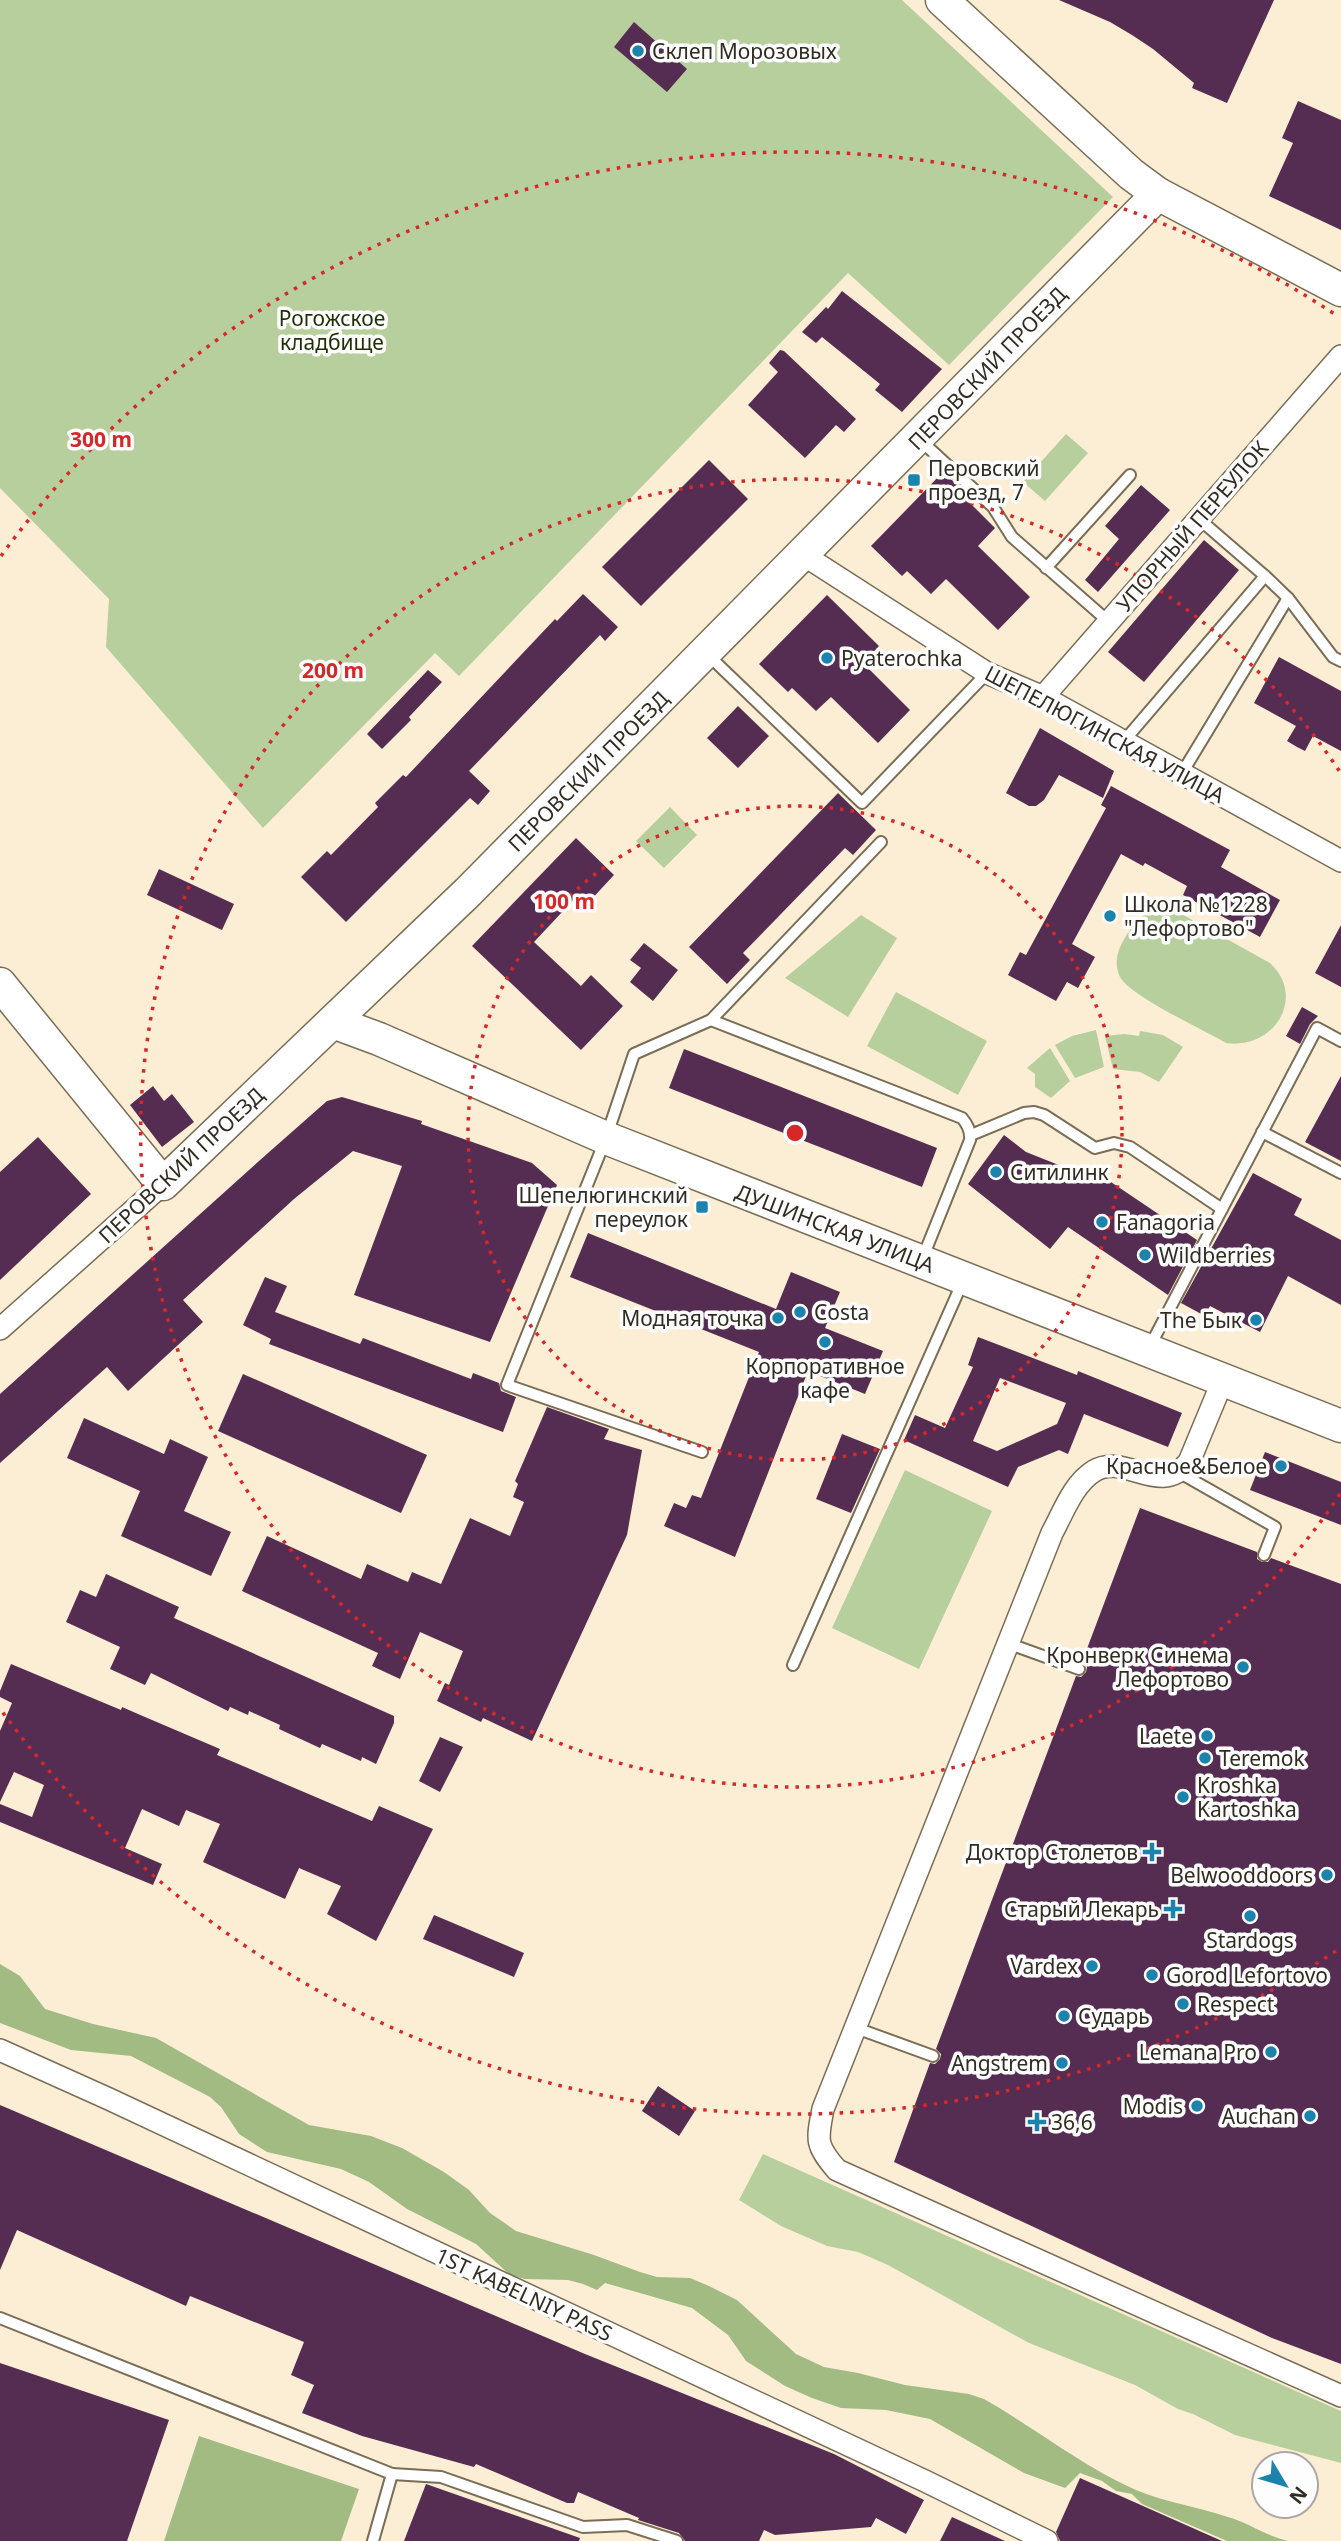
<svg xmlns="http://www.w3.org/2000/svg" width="1341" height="2541" font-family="'Noto Sans',sans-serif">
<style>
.green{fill:#b7ce9d}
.forest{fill:#a1bb83}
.building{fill:#552d53;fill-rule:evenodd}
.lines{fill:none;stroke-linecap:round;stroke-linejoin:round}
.lane-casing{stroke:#796d56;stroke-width:14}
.street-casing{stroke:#796d56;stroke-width:24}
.secondary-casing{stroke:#796d56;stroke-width:35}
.lane{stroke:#fff;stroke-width:10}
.street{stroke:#fff;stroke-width:21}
.secondary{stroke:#fff;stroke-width:32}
.ring{fill:none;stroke:#d62828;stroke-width:3.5;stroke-dasharray:3.5 7}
.poi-dot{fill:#1b83ac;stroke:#fdfdfd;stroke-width:2.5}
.labels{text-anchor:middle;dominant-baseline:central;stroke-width:7;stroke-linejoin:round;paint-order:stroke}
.poi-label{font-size:21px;fill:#312c22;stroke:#fdfdfd;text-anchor:start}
.park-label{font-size:21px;fill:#1f2f05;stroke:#fdfdfd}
.street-label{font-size:21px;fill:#312c22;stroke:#fdfdfd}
.centre{fill:#d62828;stroke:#fdfdfd;stroke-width:3.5}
.ring-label{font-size:21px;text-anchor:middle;font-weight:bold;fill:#d62828;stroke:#fdfdfd;stroke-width:7;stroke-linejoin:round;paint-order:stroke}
</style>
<rect width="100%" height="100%" fill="#fceed4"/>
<!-- green -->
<g class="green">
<path d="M 0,0 L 902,0 L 1113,197 L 949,365 L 848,273 L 459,676 L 435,653 L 263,828 L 106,647 L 109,599 L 0,488 Z"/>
<path d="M 1066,434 L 1088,453 L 1045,501 L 1023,482 Z"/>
<path d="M 670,807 L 697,835 L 664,868 L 636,841 Z"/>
<path d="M 1163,907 L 1178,912 L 1270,963 C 1307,997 1274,1050 1226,1043 C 1204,1030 1130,996 1120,977 C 1113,962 1118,949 1126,936 C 1137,919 1143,912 1163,907 Z"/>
<path d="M 861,915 L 897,938 L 848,1017 L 785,978 Z"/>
<path d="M 896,992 L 987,1041 L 958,1095 L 867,1046 Z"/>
<path d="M 1096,1030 L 1104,1067 L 1075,1078 L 1055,1045 L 1072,1036 Z"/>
<path d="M 1140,1031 L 1163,1035 L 1183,1047 L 1159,1082 L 1140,1072 L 1113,1069 L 1105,1036 L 1124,1034 L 1139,1036 Z"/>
<path d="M 1050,1048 L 1070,1081 L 1051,1098 L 1035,1087 L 1035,1074 L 1027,1068 Z"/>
<path d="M 905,1470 L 992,1511 L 919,1669 L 832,1628 Z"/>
<path d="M 763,2154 L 1341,2411 L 1341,2463 L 1235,2435 L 1193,2414 L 1178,2409 L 1135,2385 L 1029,2343 L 888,2265 L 858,2252 L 827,2246 L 781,2226 L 739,2200 Z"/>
</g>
<!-- forest -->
<g class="forest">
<path d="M 0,1964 L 20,1976 L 45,2009 L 93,2024 L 156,2038 L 309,2125 L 371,2136 L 402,2148 L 444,2172 L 469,2190 L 490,2213 L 516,2231 L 594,2255 L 640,2272 L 657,2277 L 690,2278 L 709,2286 L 737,2300 L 796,2354 L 824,2367 L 858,2373 L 905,2385 L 969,2394 L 984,2399 C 1035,2428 1082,2466 1136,2490 C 1165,2502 1198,2507 1228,2517 C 1249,2523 1266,2536 1288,2541 L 1227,2541 L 1142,2504 L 1132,2494 L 1116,2491 L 1102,2481 L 1080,2473 L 1065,2488 L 1024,2473 L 930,2419 L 886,2410 L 841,2408 L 812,2398 L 785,2386 L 746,2361 L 728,2335 L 692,2308 L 605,2283 L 597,2290 L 583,2284 L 568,2280 L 525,2279 L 510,2275 L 476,2244 L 407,2209 L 369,2182 L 341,2169 L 267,2152 L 239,2134 L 221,2107 L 210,2097 L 131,2056 L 71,2050 L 0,2023 Z"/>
<path d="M 199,2436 L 359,2489 L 341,2541 L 164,2541 Z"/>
</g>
<!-- building -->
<g class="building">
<path d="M 1059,0 L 1274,0 L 1227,103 L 1192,88 L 1194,83 L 1153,49 L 1132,35 L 1110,22 Z"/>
<path d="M 634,22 L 687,69 L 667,92 L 614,47 Z"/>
<path d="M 1298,101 L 1341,120 L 1341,230 L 1269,196 L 1293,143 L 1282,138 Z"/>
<path d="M 842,291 L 942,369 L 902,412 L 875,390 L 880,384 L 822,337 L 816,343 L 802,332 L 826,307 L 828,309 Z"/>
<path d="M 780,350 L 784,351 L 856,419 L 844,432 L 836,425 L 805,458 L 748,405 L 778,372 L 769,363 Z"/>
<path d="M 709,460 L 748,499 L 641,606 L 602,567 Z"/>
<path d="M 943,472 L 975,501 L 972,505 L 995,528 L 978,546 L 1030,597 L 998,630 L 946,579 L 931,594 L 907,571 L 902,576 L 871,546 Z"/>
<path d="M 1141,485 L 1170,510 L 1098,592 L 1085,580 L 1119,539 L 1105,526 Z"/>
<path d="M 1204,540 L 1239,570 L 1144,682 L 1108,652 Z"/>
<path d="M 583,594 L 618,627 L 605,641 L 600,635 L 469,771 L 490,791 L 478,805 L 470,798 L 346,922 L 301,877 L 327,851 L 331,855 L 378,807 L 375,803 L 403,775 L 406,777 L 555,619 L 557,621 Z"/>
<path d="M 827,595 L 879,646 L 863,663 L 910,710 L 878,743 L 831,697 L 816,711 L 792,688 L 788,692 L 759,664 Z"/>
<path d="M 1279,657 L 1341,691 L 1341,751 L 1313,736 L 1305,751 L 1297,747 L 1287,741 L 1296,726 L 1254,703 Z"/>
<path d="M 428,670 L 442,682 L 409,717 L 411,720 L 382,749 L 367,734 Z"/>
<path d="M 738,706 L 769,736 L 738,768 L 707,738 Z"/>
<path d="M 1040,728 L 1114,771 L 1103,798 L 1059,775 L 1044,800 L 1036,806 L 1029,806 L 1006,793 Z"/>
<path d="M 1111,786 L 1230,850 L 1221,867 L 1280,900 L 1260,937 L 1183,895 L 1187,886 L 1145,863 L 1143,866 L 1121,854 L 1072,944 L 1095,957 L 1078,988 L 1067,982 L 1056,1001 L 1008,975 L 1020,952 L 1026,955 L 1106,808 L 1101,805 Z"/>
<path d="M 838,793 L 876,830 L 853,855 L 845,848 L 743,953 L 750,960 L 727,984 L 689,947 Z"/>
<path d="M 576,838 L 614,875 L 588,903 L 579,894 L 534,942 L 581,986 L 591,975 L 623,1006 L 581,1050 L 472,946 Z"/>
<path d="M 159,869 L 234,904 L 222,930 L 147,895 Z"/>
<path d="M 1341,925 L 1341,987 L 1315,973 Z"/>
<path d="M 644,943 L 678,970 L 653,1001 L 630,982 L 641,968 L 630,960 Z"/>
<path d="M 1302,1007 L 1318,1016 L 1310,1024 L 1300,1044 L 1286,1036 Z"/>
<path d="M 684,1049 L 937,1148 L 922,1187 L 669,1088 Z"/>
<path d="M 1341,1076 L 1341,1161 L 1305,1142 Z"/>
<path d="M 153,1086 L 164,1101 L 172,1094 L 194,1122 L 162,1147 L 130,1105 Z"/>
<path d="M 342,1097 L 422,1121 L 421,1124 L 532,1163 L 557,1185 L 490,1342 L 354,1295 L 402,1166 L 353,1151 L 294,1199 L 183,1300 L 203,1322 L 128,1391 L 107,1367 L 0,1463 L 0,1394 L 259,1161 L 327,1101 Z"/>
<path d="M 1004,1135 L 1026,1152 L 1099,1181 L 1102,1176 L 1197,1240 L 1168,1295 L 1068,1227 L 1050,1249 L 968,1184 Z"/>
<path d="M 38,1137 L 91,1194 L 0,1280 L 0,1172 Z"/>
<path d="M 1253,1173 L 1302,1199 L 1294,1215 L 1341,1240 L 1341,1305 L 1288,1276 L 1260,1332 L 1210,1306 L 1205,1316 L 1181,1303 Z"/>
<path d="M 588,1233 L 776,1309 L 791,1272 L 840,1292 L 825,1328 L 883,1351 L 865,1394 L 808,1371 L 735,1557 L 664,1526 L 674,1503 L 686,1508 L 692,1495 L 701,1498 L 759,1352 L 570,1277 Z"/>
<path d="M 265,1277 L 287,1286 L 275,1312 L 360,1344 L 363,1338 L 471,1379 L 473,1373 L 499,1383 L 501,1391 L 516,1397 L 503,1432 L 269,1344 L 271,1339 L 243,1325 Z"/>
<path d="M 978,1337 L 1077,1375 L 1078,1371 L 1182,1413 L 1168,1447 L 1084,1414 L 1068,1454 L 1059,1450 L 1018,1467 L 1008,1487 L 904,1440 L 915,1415 L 945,1428 L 973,1367 L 968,1365 ZM 1000,1378 L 1066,1403 L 1057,1424 L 997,1451 L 973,1441 Z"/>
<path d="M 243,1374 L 427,1455 L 401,1513 L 218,1431 Z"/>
<path d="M 547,1407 L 609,1429 L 604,1439 L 642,1450 L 627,1535 L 532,1741 L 483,1718 L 481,1722 L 437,1701 L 445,1683 L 449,1685 L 463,1651 L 420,1632 L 400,1679 L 372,1666 L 378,1653 L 242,1591 L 267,1536 L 361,1579 L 367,1564 L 408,1582 L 412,1572 L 441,1584 L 470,1518 L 510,1536 L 524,1502 L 513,1497 L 518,1484 L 515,1481 Z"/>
<path d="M 84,1418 L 164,1454 L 170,1439 L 208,1457 L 184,1511 L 231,1532 L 211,1576 L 121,1536 L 140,1491 L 67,1458 Z"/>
<path d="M 842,1434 L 880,1449 L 851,1513 L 816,1499 Z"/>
<path d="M 1265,1452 L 1341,1482 L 1341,1525 L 1250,1490 Z"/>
<path d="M 1140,1508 L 1257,1552 L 1257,1559 L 1262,1562 L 1268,1562 L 1271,1558 L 1341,1584 L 1341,2364 L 1272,2338 L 894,2162 L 930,2063 L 935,2064 L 940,2059 L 941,2054 L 936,2049 L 1076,1676 L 1081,1677 L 1086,1672 L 1087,1667 L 1082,1662 Z"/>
<path d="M 106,1574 L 179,1607 L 174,1618 L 394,1716 L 394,1723 L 376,1764 L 362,1757 L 361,1761 L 322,1744 L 320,1748 L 279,1729 L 280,1725 L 249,1711 L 248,1715 L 230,1707 L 228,1711 L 151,1673 L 145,1685 L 110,1669 L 120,1647 L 66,1622 L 80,1590 L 96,1597 Z"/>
<path d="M 11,1664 L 121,1710 L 122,1707 L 138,1714 L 220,1749 L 217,1755 L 372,1821 L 379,1806 L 433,1829 L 376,1941 L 327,1914 L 341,1886 L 299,1868 L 285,1899 L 203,1862 L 220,1824 L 186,1810 L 179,1826 L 142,1809 L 125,1848 L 162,1864 L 153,1885 L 0,1822 L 0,1804 L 32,1817 L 44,1785 L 14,1772 L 0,1802 L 0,1731 L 12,1703 L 0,1697 L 0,1691 Z"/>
<path d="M 440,1737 L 463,1747 L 440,1792 L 419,1781 Z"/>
<path d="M 434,1915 L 524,1953 L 514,1977 L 423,1939 Z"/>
<path d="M 658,2086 L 695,2111 L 679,2136 L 642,2111 Z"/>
<path d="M 0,2105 L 585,2354 L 834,2454 L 924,2500 L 906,2534 L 876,2518 L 871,2527 L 775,2535 L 764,2530 L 759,2541 L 685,2541 L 679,2533 L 638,2520 L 639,2518 L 578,2492 L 574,2503 L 567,2503 L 476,2464 L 474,2467 L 362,2436 L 302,2413 L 314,2385 L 291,2375 L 304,2342 L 190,2296 L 186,2306 L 17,2230 L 0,2270 Z"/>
<path d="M 0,2363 L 169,2420 L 127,2541 L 0,2541 Z"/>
<path d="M 1080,2478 L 1222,2541 L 1060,2541 L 1056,2532 Z"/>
<path d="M 426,2484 L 580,2538 L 579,2541 L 404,2541 Z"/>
<path d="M 952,2517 L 1005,2541 L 940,2541 Z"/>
</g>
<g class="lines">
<defs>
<g id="lane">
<path d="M 920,440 L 993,507 L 1012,537 L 1109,622"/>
<path d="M 1046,568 L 1130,475"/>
<path d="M 1265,576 L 1288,598 L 1333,657 L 1341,661"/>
<path d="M 706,653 L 862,803 L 987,673"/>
<path d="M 1124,741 L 1265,576 L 1199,519"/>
<path d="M 1182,773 L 1288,598"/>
<path d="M 711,1020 L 962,1118 C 968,1125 971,1131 970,1140 L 923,1257"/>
<path d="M 1262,1132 L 1341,1173"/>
<path d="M 971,1135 L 1024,1113 L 1034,1112 L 1044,1115 L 1095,1148 L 1114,1143 L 1130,1147 L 1222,1209"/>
<path d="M 1149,1348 L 1317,1028 L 1341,1041"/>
<path d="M 702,1452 L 507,1385 L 606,1138 L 634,1054 L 711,1020 L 881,842"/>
<path d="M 1180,1473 L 1275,1527 L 1264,1555"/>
<path d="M 1007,1643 L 1079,1669"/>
<path d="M 793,1665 L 963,1281"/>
<path d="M 856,2028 L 933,2056"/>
<path d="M 0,2318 L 392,2474 L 373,2541"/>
<path d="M 392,2474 L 441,2477 L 583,2527 L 627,2525 L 677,2541"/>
</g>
<g id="street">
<path d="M 802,554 L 987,673 L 1043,697 L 1341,861"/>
<path d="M 1043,697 L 1341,356"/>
<path d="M 0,1329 L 163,1184"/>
<path d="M 1223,1380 L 1189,1462 C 1159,1498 1125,1452 1094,1471 C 1073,1484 1063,1513 1052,1533 L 823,2109 C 817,2140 815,2145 837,2170 L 1341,2396"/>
<path d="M 0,2050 L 109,2099 L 925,2481 L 1047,2541"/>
</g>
<g id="secondary">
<path d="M 942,0 L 1131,174 L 1158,194 L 1341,290"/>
<path d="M 0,984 L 163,1184 L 468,892 L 1158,194"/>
<path d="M 333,1022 L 379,1039 L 606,1138 L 1341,1426"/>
</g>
</defs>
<!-- lane casing -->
<use href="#lane" class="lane-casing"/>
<!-- street casing -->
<use href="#street" class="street-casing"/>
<!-- secondary casing -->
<use href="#secondary" class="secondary-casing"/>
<!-- lane -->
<use href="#lane" class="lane"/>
<!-- street -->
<use href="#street" class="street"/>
<!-- secondary -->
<use href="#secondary" class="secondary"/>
</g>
<!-- distance rings -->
<g class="ring">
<circle cx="795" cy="1133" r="327"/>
<path d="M1340 1494A654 654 0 1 1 1340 772"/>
<path d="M1336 1951A981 981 0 0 1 1 1710M1 556A981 981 0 0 1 1336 315"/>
</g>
<!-- markers -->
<g class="poi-dot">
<circle cx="638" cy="51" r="7"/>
<rect x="907" y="473" width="14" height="14" rx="3.5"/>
<circle cx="827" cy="658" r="7"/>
<circle cx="1110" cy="916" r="7"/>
<circle cx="996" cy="1172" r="7"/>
<rect x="695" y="1200" width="14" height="14" rx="3.5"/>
<circle cx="1102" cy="1222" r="7"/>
<circle cx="1145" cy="1255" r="7"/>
<circle cx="800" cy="1312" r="7"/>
<circle cx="778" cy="1318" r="7"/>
<circle cx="1256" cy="1320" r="7"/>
<circle cx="825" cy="1342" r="7"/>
<circle cx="1281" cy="1466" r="7"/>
<circle cx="1243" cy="1667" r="7"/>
<circle cx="1207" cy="1736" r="7"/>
<circle cx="1205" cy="1758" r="7"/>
<circle cx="1183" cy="1797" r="7"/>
<path d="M1148.5 1841.5h7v7h7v7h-7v7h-7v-7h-7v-7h7z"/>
<circle cx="1327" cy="1875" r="7"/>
<path d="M1169.5 1898.5h7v7h7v7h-7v7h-7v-7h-7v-7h7z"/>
<circle cx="1250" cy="1916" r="7"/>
<circle cx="1092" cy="1966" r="7"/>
<circle cx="1152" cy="1975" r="7"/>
<circle cx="1183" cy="2004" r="7"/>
<circle cx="1064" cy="2016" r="7"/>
<circle cx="1271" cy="2052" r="7"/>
<circle cx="1062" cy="2063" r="7"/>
<circle cx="1197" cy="2106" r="7"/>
<circle cx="1310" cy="2116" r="7"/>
<path d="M1033.5 2111.5h7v7h7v7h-7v7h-7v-7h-7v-7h7z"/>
</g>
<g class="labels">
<!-- poi labels -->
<g class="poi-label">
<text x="652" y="51">Склеп Морозовых</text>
<text x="928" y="468">Перовский<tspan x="928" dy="24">проезд, 7</tspan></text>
<text x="841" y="658">Pyaterochka</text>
<text x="1124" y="904">Школа №1228<tspan x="1124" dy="24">"Лефортово"</tspan></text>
<text x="1010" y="1172">Ситилинк</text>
<text x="688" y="1195" text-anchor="end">Шепелюгинский<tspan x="688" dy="24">переулок</tspan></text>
<text x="1116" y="1222">Fanagoria</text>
<text x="1159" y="1255">Wildberries</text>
<text x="814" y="1312">Costa</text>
<text x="764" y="1318" text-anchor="end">Модная точка</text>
<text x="1242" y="1320" text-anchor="end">The Бык</text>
<text x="825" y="1366" text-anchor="middle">Корпоративное<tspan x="825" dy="24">кафе</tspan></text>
<text x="1267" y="1466" text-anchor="end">Красное&amp;Белое</text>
<text x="1229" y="1655" text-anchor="end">Кронверк Синема<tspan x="1229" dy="24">Лефортово</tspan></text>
<text x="1193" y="1736" text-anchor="end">Laete</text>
<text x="1219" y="1758">Teremok</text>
<text x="1197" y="1785">Kroshka<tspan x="1197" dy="24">Kartoshka</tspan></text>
<text x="1138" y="1852" text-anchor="end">Доктор Столетов</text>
<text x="1313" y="1875" text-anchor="end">Belwooddoors</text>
<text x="1159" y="1909" text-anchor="end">Старый Лекарь</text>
<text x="1250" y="1940" text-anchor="middle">Stardogs</text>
<text x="1078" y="1966" text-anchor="end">Vardex</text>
<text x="1166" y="1975">Gorod Lefortovo</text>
<text x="1197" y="2004">Respect</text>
<text x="1078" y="2016">Сударь</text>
<text x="1257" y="2052" text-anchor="end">Lemana Pro</text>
<text x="1048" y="2063" text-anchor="end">Angstrem</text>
<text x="1183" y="2106" text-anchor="end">Modis</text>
<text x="1296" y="2116" text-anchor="end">Auchan</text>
<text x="1051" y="2122">36,6</text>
</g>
<!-- park labels -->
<g class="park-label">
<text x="332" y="318">Рогожское<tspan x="332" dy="24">кладбище</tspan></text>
</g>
<!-- street labels -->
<g class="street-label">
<text transform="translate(987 368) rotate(-46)">ПЕРОВСКИЙ ПРОЕЗД</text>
<text transform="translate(1192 526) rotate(-49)">УПОРНЫЙ ПЕРЕУЛОК</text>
<text transform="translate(1105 734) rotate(28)">ШЕПЕЛЮГИНСКАЯ УЛИЦА</text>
<text transform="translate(588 771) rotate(-45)">ПЕРОВСКИЙ ПРОЕЗД</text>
<text transform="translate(181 1165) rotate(-43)">ПЕРОВСКИЙ ПРОЕЗД</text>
<text transform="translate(835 1228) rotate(21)">ДУШИНСКАЯ УЛИЦА</text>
<text transform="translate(524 2294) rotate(25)">1ST KABELNIY PASS</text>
</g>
</g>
<circle cx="795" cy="1133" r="10" class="centre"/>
<g class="ring-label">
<text x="101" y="447">300 m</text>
<text x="333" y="678">200 m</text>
<text x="564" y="909">100 m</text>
</g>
<!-- north arrow -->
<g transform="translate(1285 2485) rotate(128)"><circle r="33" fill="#fdfdfd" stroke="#aba9a5" stroke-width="2"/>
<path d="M0-5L12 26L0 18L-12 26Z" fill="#1b83ac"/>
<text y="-10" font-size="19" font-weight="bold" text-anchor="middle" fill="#312c22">N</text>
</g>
</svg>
